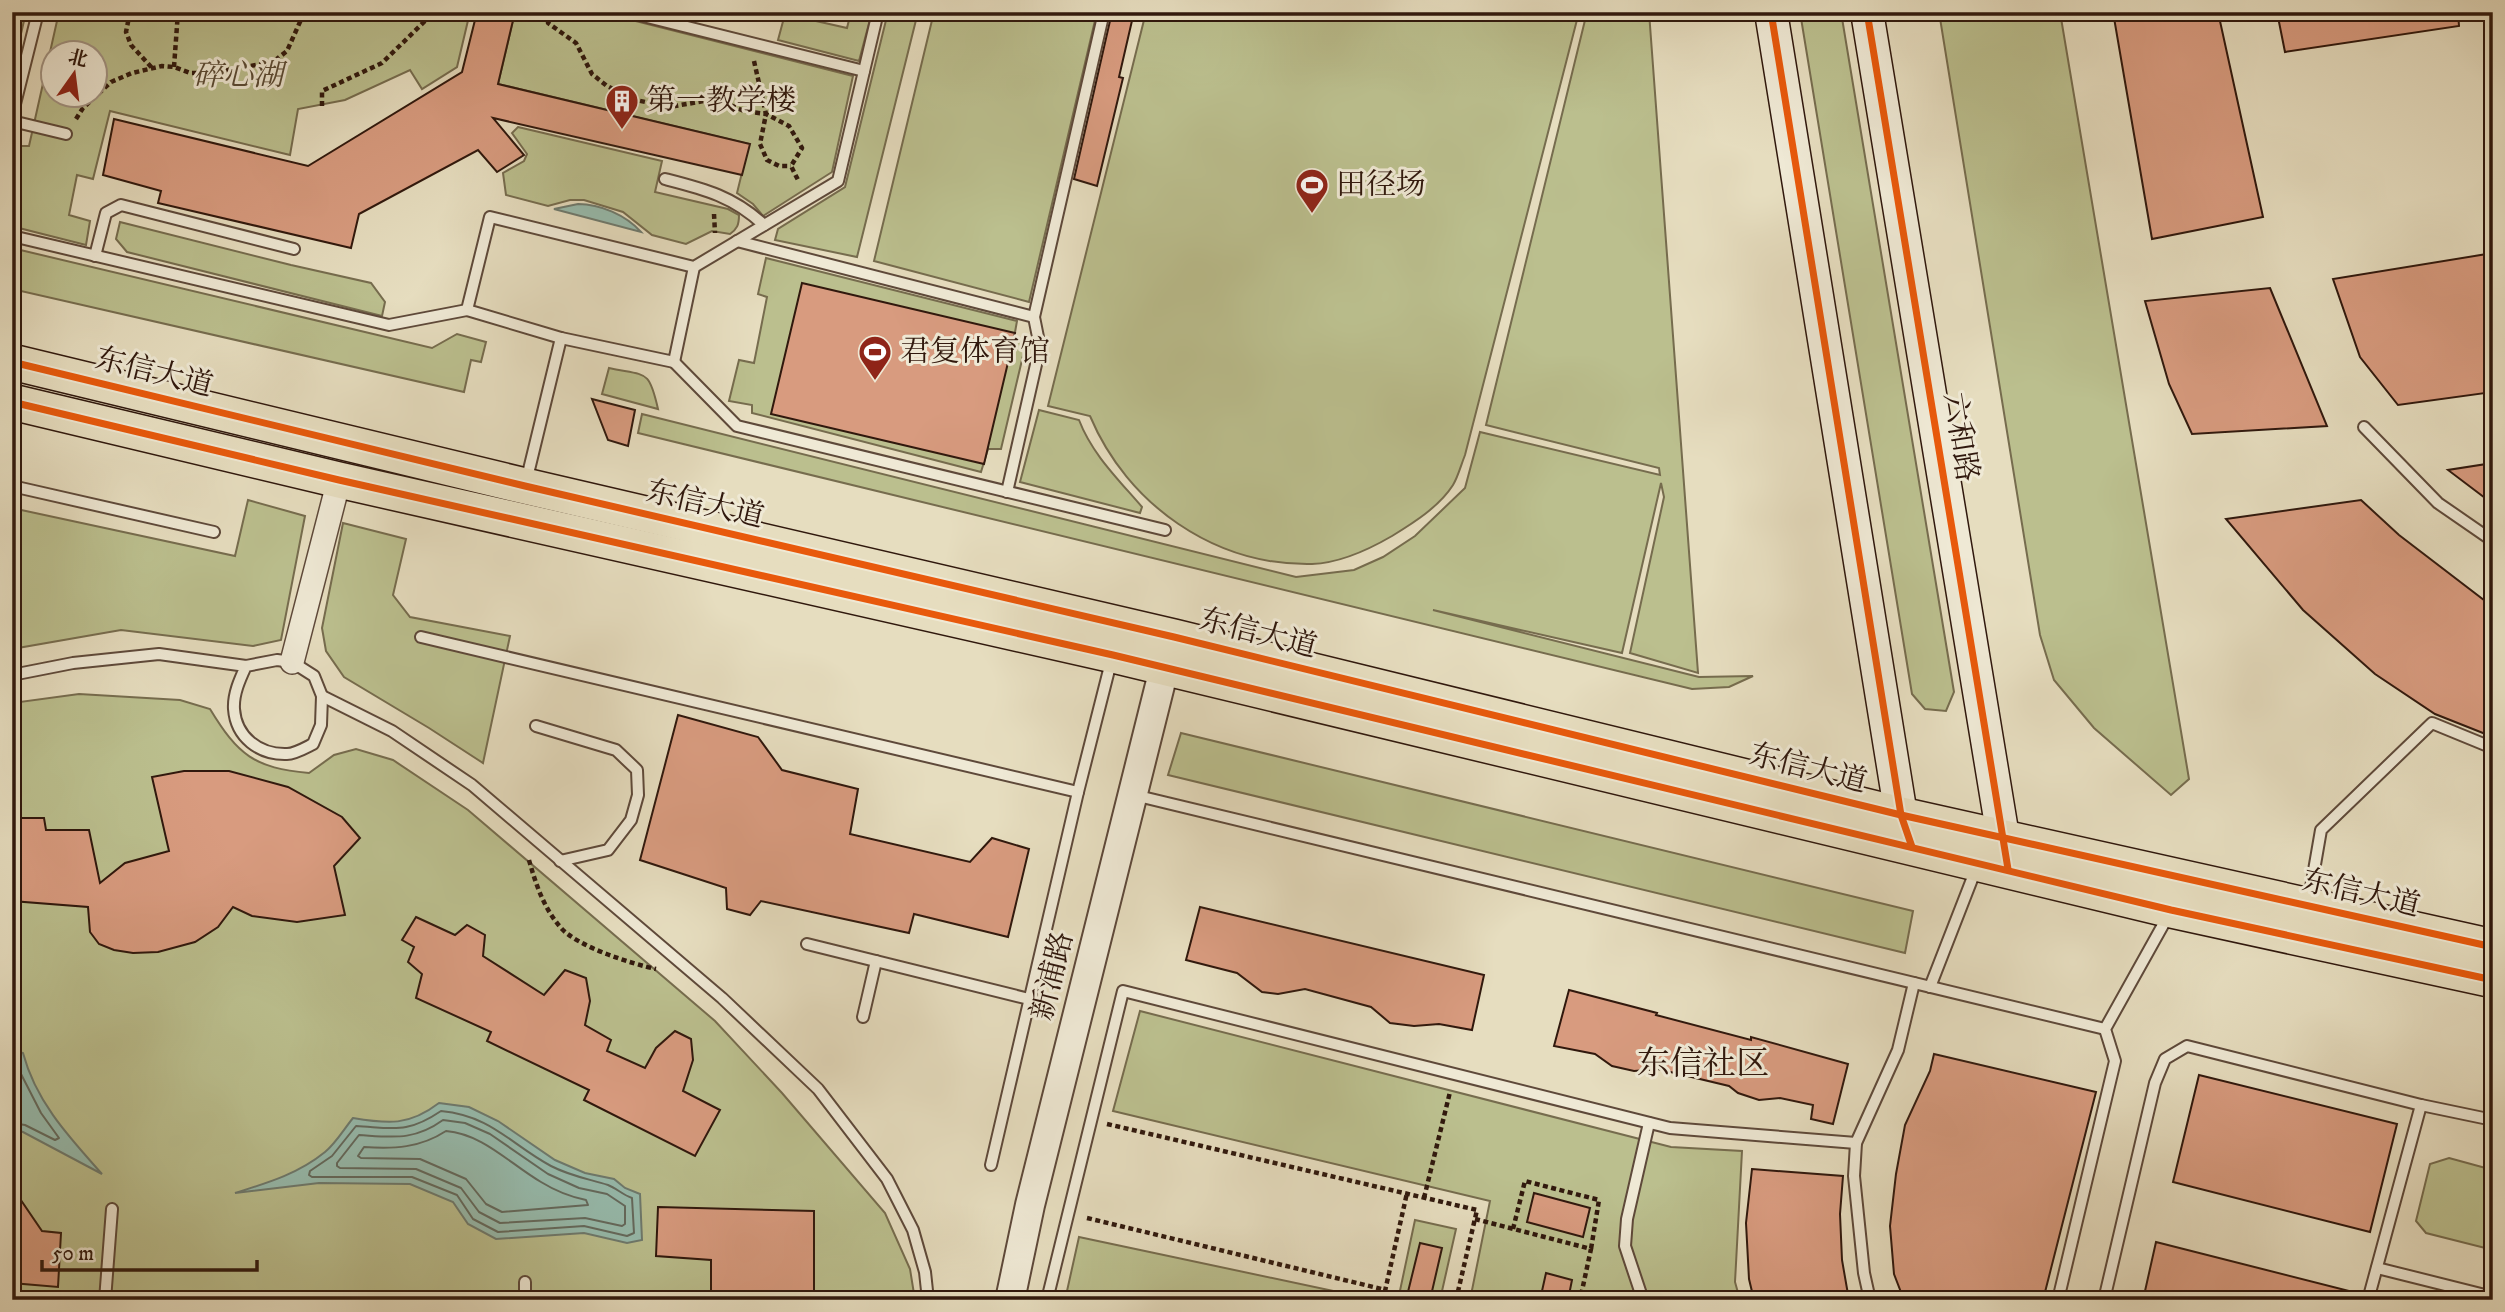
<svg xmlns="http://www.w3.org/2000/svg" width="2505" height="1312" font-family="'IM FELL DW Pica','Noto Serif SC',serif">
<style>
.green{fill:#bbbf8e;stroke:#766c4e;stroke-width:2;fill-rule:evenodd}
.water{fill:#97bcae;stroke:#6e7a6e;stroke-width:2}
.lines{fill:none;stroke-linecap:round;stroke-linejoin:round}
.shore{stroke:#646a5e;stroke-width:2}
.building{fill:#d89b7f;stroke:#30180d;stroke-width:2}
.service-casing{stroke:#5e493a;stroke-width:14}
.minor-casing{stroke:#5e493a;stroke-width:26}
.tertiary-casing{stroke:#5e493a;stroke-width:32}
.secondary-casing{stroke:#30180d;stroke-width:35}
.primary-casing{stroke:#30180d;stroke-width:38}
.path{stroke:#30180d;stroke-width:4.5;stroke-dasharray:5 3.5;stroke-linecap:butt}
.service{stroke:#efe9d5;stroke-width:10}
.minor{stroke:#efe9d5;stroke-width:23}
.tertiary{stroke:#efe9d5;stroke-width:28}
.secondary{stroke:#efe9d5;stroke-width:32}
.primary{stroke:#e6ddbf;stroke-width:35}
.cycleway-casing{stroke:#efe9d5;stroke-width:11}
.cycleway{stroke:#e8590c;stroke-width:7}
.labels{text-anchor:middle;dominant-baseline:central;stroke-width:6;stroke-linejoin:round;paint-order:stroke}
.park-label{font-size:30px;font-style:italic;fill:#5a4a34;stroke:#efe9d5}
.poi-label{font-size:30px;fill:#30180d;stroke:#efe9d5;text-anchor:start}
.street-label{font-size:30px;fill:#30180d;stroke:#efe9d5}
.quarter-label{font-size:33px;fill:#30180d;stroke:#efe9d5}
</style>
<rect width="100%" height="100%" fill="#e6ddbf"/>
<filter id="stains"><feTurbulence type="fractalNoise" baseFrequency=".00286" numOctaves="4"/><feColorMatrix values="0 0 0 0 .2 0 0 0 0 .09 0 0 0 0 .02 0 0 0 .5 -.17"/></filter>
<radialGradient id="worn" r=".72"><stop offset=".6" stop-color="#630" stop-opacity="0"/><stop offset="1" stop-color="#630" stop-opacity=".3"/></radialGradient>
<!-- green -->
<g class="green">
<path d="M 12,12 L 26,12 L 12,73 Z"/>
<path d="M 59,12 L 470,12 L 457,67 L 422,89 L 410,70 L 345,100 L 298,109 L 290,155 L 110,111 L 93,179 L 77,175 L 69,215 L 90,221 L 86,245 L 19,228 L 12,223 L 12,185 L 21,146 L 29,146 ZM 52,52 L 94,52 L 94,94 L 52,94 Z"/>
<path d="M 515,12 L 600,12 L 853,76 L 832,172 L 763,216 L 753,204 L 737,193 L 749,144 L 498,84 Z"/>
<path d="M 851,12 L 872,12 L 859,61 L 778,40 L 785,14 L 847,28 Z"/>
<path d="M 888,12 L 918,12 L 857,257 L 775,240 L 778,229 L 845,187 Z"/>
<path d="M 934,12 L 1097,12 L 1029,302 L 874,261 Z"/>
<path d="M 1146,12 L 1579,12 L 1465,455 C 1461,465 1458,477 1453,485 C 1439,507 1413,523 1392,536 C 1368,550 1340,563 1312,564 C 1214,566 1127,504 1090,416 L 1048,406 Z"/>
<path d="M 1587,12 L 1649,12 L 1698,673 L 1630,653 L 1664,497 L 1661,483 L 1622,653 L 1433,610 L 1699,677 L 1753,676 L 1729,687 L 1692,689 L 638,433 L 642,414 L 1296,577 L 1354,570 L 1383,557 L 1415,536 L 1465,488 L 1480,432 L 1660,475 L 1659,468 L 1486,425 Z"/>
<path d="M 1800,12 L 1841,12 L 1954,692 L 1946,711 L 1925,709 L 1912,694 Z"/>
<path d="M 1939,12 L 2060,12 L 2189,779 L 2171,795 L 2094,728 L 2054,680 L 2040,635 Z"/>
<path d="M 518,127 L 662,161 L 655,192 L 728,209 L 739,215 C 739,225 737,229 730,234 L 712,231 L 686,244 L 652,235 L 623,212 L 584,200 L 570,200 L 548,206 L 506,195 L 503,173 L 524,161 L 527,154 L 512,133 Z"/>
<path d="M 120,222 L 291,265 L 371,283 L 385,302 L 382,316 L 127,252 L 116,239 Z"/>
<path d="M 12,248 L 432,348 L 457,334 L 486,342 L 481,362 L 471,360 L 464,392 L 12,289 Z"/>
<path d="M 766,258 L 1017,321 L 1014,338 L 1026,343 L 1001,449 L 988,449 L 981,472 L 752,413 L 752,405 L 729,401 L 739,360 L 754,363 L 767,297 L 758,294 Z"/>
<path d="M 609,368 C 647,376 649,369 658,409 L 602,394 Z"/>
<path d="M 1039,410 L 1079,420 C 1092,454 1118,479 1142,507 L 1140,513 L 1020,482 Z"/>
<path d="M 248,500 L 305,516 L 281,640 L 253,646 L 121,630 L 12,649 L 12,508 L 235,556 Z"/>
<path d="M 343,523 L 406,539 L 393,595 L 410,617 L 510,636 L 483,763 L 429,728 L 344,677 L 326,651 L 322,628 Z"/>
<path d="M 79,694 L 180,700 L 210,709 C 238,755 254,768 309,773 L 334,755 L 356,749 L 393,760 L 468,810 L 715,1021 L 782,1093 L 885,1213 L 910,1269 L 915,1300 L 12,1300 L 12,703 Z"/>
<path d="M 1181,733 L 1913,911 L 1905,953 L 1168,775 Z"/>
<path d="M 1140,1011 L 1671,1147 L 1742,1151 L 1735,1282 L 1740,1300 L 1470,1300 L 1490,1201 L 1113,1111 Z"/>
<path d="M 2449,1158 L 2493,1170 L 2493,1250 L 2426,1233 L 2416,1221 L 2430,1164 Z"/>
<path d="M 1415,1220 L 1456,1229 L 1440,1300 L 1398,1300 Z"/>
<path d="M 1079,1237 L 1371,1299 L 1065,1300 Z"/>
</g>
<!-- water -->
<g class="water">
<path d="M 578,204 C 600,204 626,215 641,232 L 554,209 Z"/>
<path d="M 12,1050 L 23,1053 C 36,1102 69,1137 102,1174 L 23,1132 L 12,1129 Z"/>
<path d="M 439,1103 L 469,1107 L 498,1121 L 555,1160 L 585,1173 L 614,1179 L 625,1188 L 640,1194 L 642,1240 L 627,1243 L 584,1233 L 496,1239 L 468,1224 L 453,1202 L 410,1184 L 319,1183 L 235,1193 C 267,1183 298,1174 325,1152 C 336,1143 344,1129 353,1118 C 388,1124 409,1126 439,1103 Z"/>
</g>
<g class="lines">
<!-- shore -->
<g class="shore">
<path d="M 12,1057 L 17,1059 L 21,1074 L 41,1113 L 59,1138 L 55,1140 L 25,1125 L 12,1123"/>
<path d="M 441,1111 C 492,1116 510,1144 551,1166 C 570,1176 589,1179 608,1185 C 616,1188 623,1195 632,1198 L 634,1233 L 627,1236 L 584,1226 L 498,1232 L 473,1219 L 457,1195 L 412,1177 L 312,1177 L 309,1175 L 310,1171 L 332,1156 L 356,1126 C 394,1128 407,1134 441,1111 Z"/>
<path d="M 443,1120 L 465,1123 L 490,1134 L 548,1174 L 579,1188 L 607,1194 L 625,1206 L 625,1224 L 622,1226 L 585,1218 L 500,1223 L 479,1212 L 461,1188 L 416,1169 L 340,1168 L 337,1166 L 337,1163 L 359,1135 C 393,1137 414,1141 443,1120 Z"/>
<path d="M 446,1131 C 483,1134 510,1164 541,1182 C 554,1190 571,1197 586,1200 L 588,1205 L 502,1212 L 486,1204 L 466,1179 L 420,1159 L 361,1158 L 358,1156 L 364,1147 C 394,1149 420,1148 446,1131 Z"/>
</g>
</g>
<!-- building -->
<g class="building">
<path d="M 477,12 L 515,12 L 498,84 L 750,144 L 742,175 L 493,118 L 524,155 L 497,172 L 478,150 L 359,214 L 351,248 L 158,203 L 161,191 L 103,175 L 114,119 L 308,166 L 462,72 Z"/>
<path d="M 1112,12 L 1134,12 L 1119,77 L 1123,78 L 1097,186 L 1074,179 Z"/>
<path d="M 2113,12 L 2218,12 L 2263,217 L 2152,239 Z"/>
<path d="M 2277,12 L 2458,12 L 2459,26 L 2285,52 Z"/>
<path d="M 2493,253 L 2493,392 L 2398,405 L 2360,357 L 2333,279 Z"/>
<path d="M 802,283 L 1015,333 L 984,464 L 771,414 Z"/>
<path d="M 2270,288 L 2327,426 L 2192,434 L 2169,384 L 2145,301 Z"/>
<path d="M 592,399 L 635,410 L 628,446 L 608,440 Z"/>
<path d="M 2493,463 L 2493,504 L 2448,470 Z"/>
<path d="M 2361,500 L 2399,535 L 2493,607 L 2493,737 L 2435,714 L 2375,674 L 2303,610 L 2226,519 Z"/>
<path d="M 678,715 L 758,737 L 782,770 L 858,789 L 850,834 L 970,862 L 992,838 L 1029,849 L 1008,937 L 914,914 L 909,933 L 761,901 L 750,915 L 727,909 L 726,888 L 640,860 Z"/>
<path d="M 184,771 L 229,771 L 288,787 L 342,817 L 360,838 L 334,866 L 345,915 L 297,922 L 252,916 L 233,907 L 218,927 L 195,942 L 158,952 L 133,953 L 114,950 L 99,944 L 90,932 L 88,907 L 12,901 L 12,834 L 20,834 L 19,818 L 44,818 L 46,830 L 89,830 L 100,883 L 125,863 L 169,851 L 152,777 Z"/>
<path d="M 1200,907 L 1484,975 L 1472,1030 L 1439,1024 L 1414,1026 L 1390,1023 L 1371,1007 L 1305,989 L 1278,994 L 1262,992 L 1237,973 L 1186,960 Z"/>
<path d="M 416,917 L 455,935 L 467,925 L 485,935 L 483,956 L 544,995 L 565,970 L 586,978 L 590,1001 L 585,1025 L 611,1040 L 607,1051 L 645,1068 L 656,1048 L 675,1031 L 691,1039 L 693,1060 L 683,1091 L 720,1110 L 695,1156 L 584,1100 L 589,1090 L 487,1041 L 491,1032 L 416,998 L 422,974 L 408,962 L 414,947 L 402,940 Z"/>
<path d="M 1569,990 L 1657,1013 L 1656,1015 L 1751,1040 L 1751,1037 L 1848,1064 L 1833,1124 L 1811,1119 L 1813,1105 L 1780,1098 L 1759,1100 L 1738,1093 L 1729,1086 L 1658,1069 L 1634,1071 L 1612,1066 L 1595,1054 L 1554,1046 Z"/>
<path d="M 1934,1054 L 2096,1092 L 2043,1300 L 1904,1300 L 1894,1274 L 1890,1226 L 1896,1174 L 1905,1125 L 1930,1071 Z"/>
<path d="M 2199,1075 L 2397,1124 L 2370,1232 L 2173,1182 Z"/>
<path d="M 1752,1169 L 1843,1176 L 1840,1214 L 1842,1260 L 1849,1300 L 1754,1300 L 1749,1279 L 1746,1223 Z"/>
<path d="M 12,1187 L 42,1231 L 61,1233 L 58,1287 L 12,1283 Z"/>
<path d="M 1534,1193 L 1590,1208 L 1583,1237 L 1527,1222 Z"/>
<path d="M 658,1207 L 814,1211 L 814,1300 L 711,1300 L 711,1260 L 656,1256 Z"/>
<path d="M 2156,1242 L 2353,1292 L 2352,1300 L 2143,1300 Z"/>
<path d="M 1420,1243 L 1442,1248 L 1430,1300 L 1406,1300 Z"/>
<path d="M 1546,1273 L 1572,1280 L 1568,1300 L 1540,1300 Z"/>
</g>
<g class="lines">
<defs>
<g id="service">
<path d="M 627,12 L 864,71"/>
<path d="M 12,116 L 38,12"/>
<path d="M 12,121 L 66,134"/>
<path d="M 665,179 C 704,189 733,196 764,225"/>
<path d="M 12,236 L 389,325 L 467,310"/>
<path d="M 737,241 L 1034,317"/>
<path d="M 95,256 L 106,213 L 121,205 L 294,249"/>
<path d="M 561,338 L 674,362 L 694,267"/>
<path d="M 674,362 L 737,426 L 1165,530"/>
<path d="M 2364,427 L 2438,503 L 2493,541"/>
<path d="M 526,482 L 561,338 L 467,310 L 490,217 L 694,267 L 838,181 L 878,12"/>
<path d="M 12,486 L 214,532"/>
<path d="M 1007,492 L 1040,347 L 1034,317 L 1104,12"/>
<path d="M 421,637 L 1078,792"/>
<path d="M 12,675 L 73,663 L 159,654 L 246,666 L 277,660 L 292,662 L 314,676 L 322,696 L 321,725 L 313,744 C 305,748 295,754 287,754 C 259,755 236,737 234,709 C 233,694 240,679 246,666"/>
<path d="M 322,696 L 392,731 L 472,785 L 722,998 L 818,1089 L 887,1179 L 913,1230 L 925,1272 L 928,1300"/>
<path d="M 536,726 L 616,750 L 637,770 L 638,795 L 631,820 L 608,850 L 560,861"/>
<path d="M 1134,795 L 2105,1029"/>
<path d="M 2309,899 L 2321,830 L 2432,723 L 2493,748"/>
<path d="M 807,944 L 1029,999"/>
<path d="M 1930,987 L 1976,869"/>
<path d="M 863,1017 L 876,961"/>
<path d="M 991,1165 L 1078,792 L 1112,658"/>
<path d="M 2377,1268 L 2493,1297"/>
<path d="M 105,1300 L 112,1209"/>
<path d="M 525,1300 L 525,1282"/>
<path d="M 1047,1300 L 1123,991 L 1670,1128 L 1856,1143"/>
<path d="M 1643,1300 L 1625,1246 L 1627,1219 L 1649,1123"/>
<path d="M 1870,1300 L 1864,1273 L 1854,1176 L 1856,1143 L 1898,1050 L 1914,983"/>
<path d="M 2058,1300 L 2115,1061 L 2105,1029 L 2168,916"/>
<path d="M 2104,1300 L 2155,1083 L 2165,1059 L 2187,1046 L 2421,1105 L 2493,1120"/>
<path d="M 2368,1300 L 2421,1105"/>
</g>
<path id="minor" d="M 292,662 L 339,480"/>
<path id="tertiary" d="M 1010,1300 L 1030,1205 L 1164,669"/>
<g id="secondary">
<path d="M 1771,12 L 1901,815 L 1908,836"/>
<path d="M 1867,12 L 2007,861"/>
</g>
<g id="primary">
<path d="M 12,362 L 525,486 L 1174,637 L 1901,815 L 2493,947"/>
<path d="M 12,402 L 339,480 L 1113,655 L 2171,910 L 2493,980"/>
</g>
</defs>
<!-- service casing -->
<use href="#service" class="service-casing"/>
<!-- minor casing -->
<use href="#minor" class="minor-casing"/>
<!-- tertiary casing -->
<use href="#tertiary" class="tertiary-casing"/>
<!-- secondary casing -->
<use href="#secondary" class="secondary-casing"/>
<!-- primary casing -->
<use href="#primary" class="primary-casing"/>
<!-- path -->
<g class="path">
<path d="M 130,12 L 126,32 L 131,45 L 153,69"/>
<path d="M 550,12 L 548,23 L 576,43 L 592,74 L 607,86 L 636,100 L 669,107 L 716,99 L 744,111 L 766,114 L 789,126 L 802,148 L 791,166 L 799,182"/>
<path d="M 754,61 L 766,114 L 760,144 L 767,160 L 779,166 L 791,166"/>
<path d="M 174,67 L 178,12"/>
<path d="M 322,106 L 322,91 L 382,63 L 424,22 L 428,12"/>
<path d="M 76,119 L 83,108 L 111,82 L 132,73 L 162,66 L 174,67 L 190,73 L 210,73 L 273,62 L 287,51 L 304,13 L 332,13 L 350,16 L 379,12"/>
<path d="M 714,214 L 715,233"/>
<path d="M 529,860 C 536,885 544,909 562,929 C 579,947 632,964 656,969"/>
<path d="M 1107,1124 L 1477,1210 L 1456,1300"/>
<path d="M 1424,1198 L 1450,1092"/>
<path d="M 1087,1218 L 1386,1290"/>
<path d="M 1475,1219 L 1591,1249 L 1580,1300"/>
<path d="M 1513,1229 L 1525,1181 L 1599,1200 L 1591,1249"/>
<path d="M 1383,1300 L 1407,1193"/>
</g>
<!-- service -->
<use href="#service" class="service"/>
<!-- minor -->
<use href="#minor" class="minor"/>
<!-- tertiary -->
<use href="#tertiary" class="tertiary"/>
<!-- secondary -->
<use href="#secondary" class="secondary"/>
<!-- primary -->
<use href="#primary" class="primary"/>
<defs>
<g id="cycleway">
<path d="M 1771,12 L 1901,815 L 1912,847"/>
<path d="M 1867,12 L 2008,869"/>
<path d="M 12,362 L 525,486 L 1174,637 L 1901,815 L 2493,947"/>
<path d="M 12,402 L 339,480 L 1113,655 L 2171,910 L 2493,980"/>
</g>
</defs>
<!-- cycleway casing -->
<use href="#cycleway" class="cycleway-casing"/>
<!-- cycleway -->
<use href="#cycleway" class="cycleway"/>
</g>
<!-- icons -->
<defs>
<symbol id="building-pin" viewBox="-11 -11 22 30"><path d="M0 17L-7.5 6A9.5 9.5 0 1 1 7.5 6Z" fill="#8f2418" stroke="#efe9d5"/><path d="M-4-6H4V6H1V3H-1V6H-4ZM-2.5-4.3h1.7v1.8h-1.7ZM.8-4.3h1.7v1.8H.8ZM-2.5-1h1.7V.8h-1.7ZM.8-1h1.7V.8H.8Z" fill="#fff"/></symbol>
<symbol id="stadium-pin" viewBox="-11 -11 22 30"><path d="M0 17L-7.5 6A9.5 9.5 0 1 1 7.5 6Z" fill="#8f2418" stroke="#efe9d5"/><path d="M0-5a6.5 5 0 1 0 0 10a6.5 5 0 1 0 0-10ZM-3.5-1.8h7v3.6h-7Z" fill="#fff"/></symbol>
</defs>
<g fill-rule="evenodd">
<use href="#building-pin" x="603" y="82" width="38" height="52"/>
<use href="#stadium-pin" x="1293" y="166" width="38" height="52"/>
<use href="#stadium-pin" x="856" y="333" width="38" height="52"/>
</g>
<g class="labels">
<!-- park labels -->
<g class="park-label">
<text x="238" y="76">碎心湖</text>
</g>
<!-- poi labels -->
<g class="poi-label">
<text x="646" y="101">第一教学楼</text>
<text x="1336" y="185">田径场</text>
<text x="900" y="352">君复体育馆</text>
</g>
<!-- street labels -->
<g class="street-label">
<text transform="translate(154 373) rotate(14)">东信大道</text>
<text transform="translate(1960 437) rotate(81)">六和路</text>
<text transform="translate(705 505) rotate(13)">东信大道</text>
<text transform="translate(1258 634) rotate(14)">东信大道</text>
<text transform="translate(1808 769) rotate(14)">东信大道</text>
<text transform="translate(2361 894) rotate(13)">东信大道</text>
<text transform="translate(1053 976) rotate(-76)">新浦路</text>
</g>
<!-- quarter labels -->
<g class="quarter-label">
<text x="1703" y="1064">东信社区</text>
</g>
</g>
<!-- margin -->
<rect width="2505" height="1312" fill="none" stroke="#e6ddbf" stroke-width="42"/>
<rect x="14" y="14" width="2477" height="1284" fill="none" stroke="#30180d" stroke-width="3.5"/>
<rect x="21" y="21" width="2463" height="1270" fill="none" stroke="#30180d" stroke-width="2"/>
<!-- north arrow -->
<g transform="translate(74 74) rotate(14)"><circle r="33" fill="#efe9d5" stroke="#a39585" stroke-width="2"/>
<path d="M0-5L12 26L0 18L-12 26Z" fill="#8f2418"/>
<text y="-10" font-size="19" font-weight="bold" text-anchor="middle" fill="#30180d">北</text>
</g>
<!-- scale -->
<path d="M42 1260v10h215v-10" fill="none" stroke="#30180d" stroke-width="3.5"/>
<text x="52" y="1260" font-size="21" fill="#30180d" stroke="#efe9d5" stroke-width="5" paint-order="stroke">50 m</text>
<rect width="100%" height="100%" filter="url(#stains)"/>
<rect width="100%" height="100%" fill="url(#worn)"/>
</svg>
